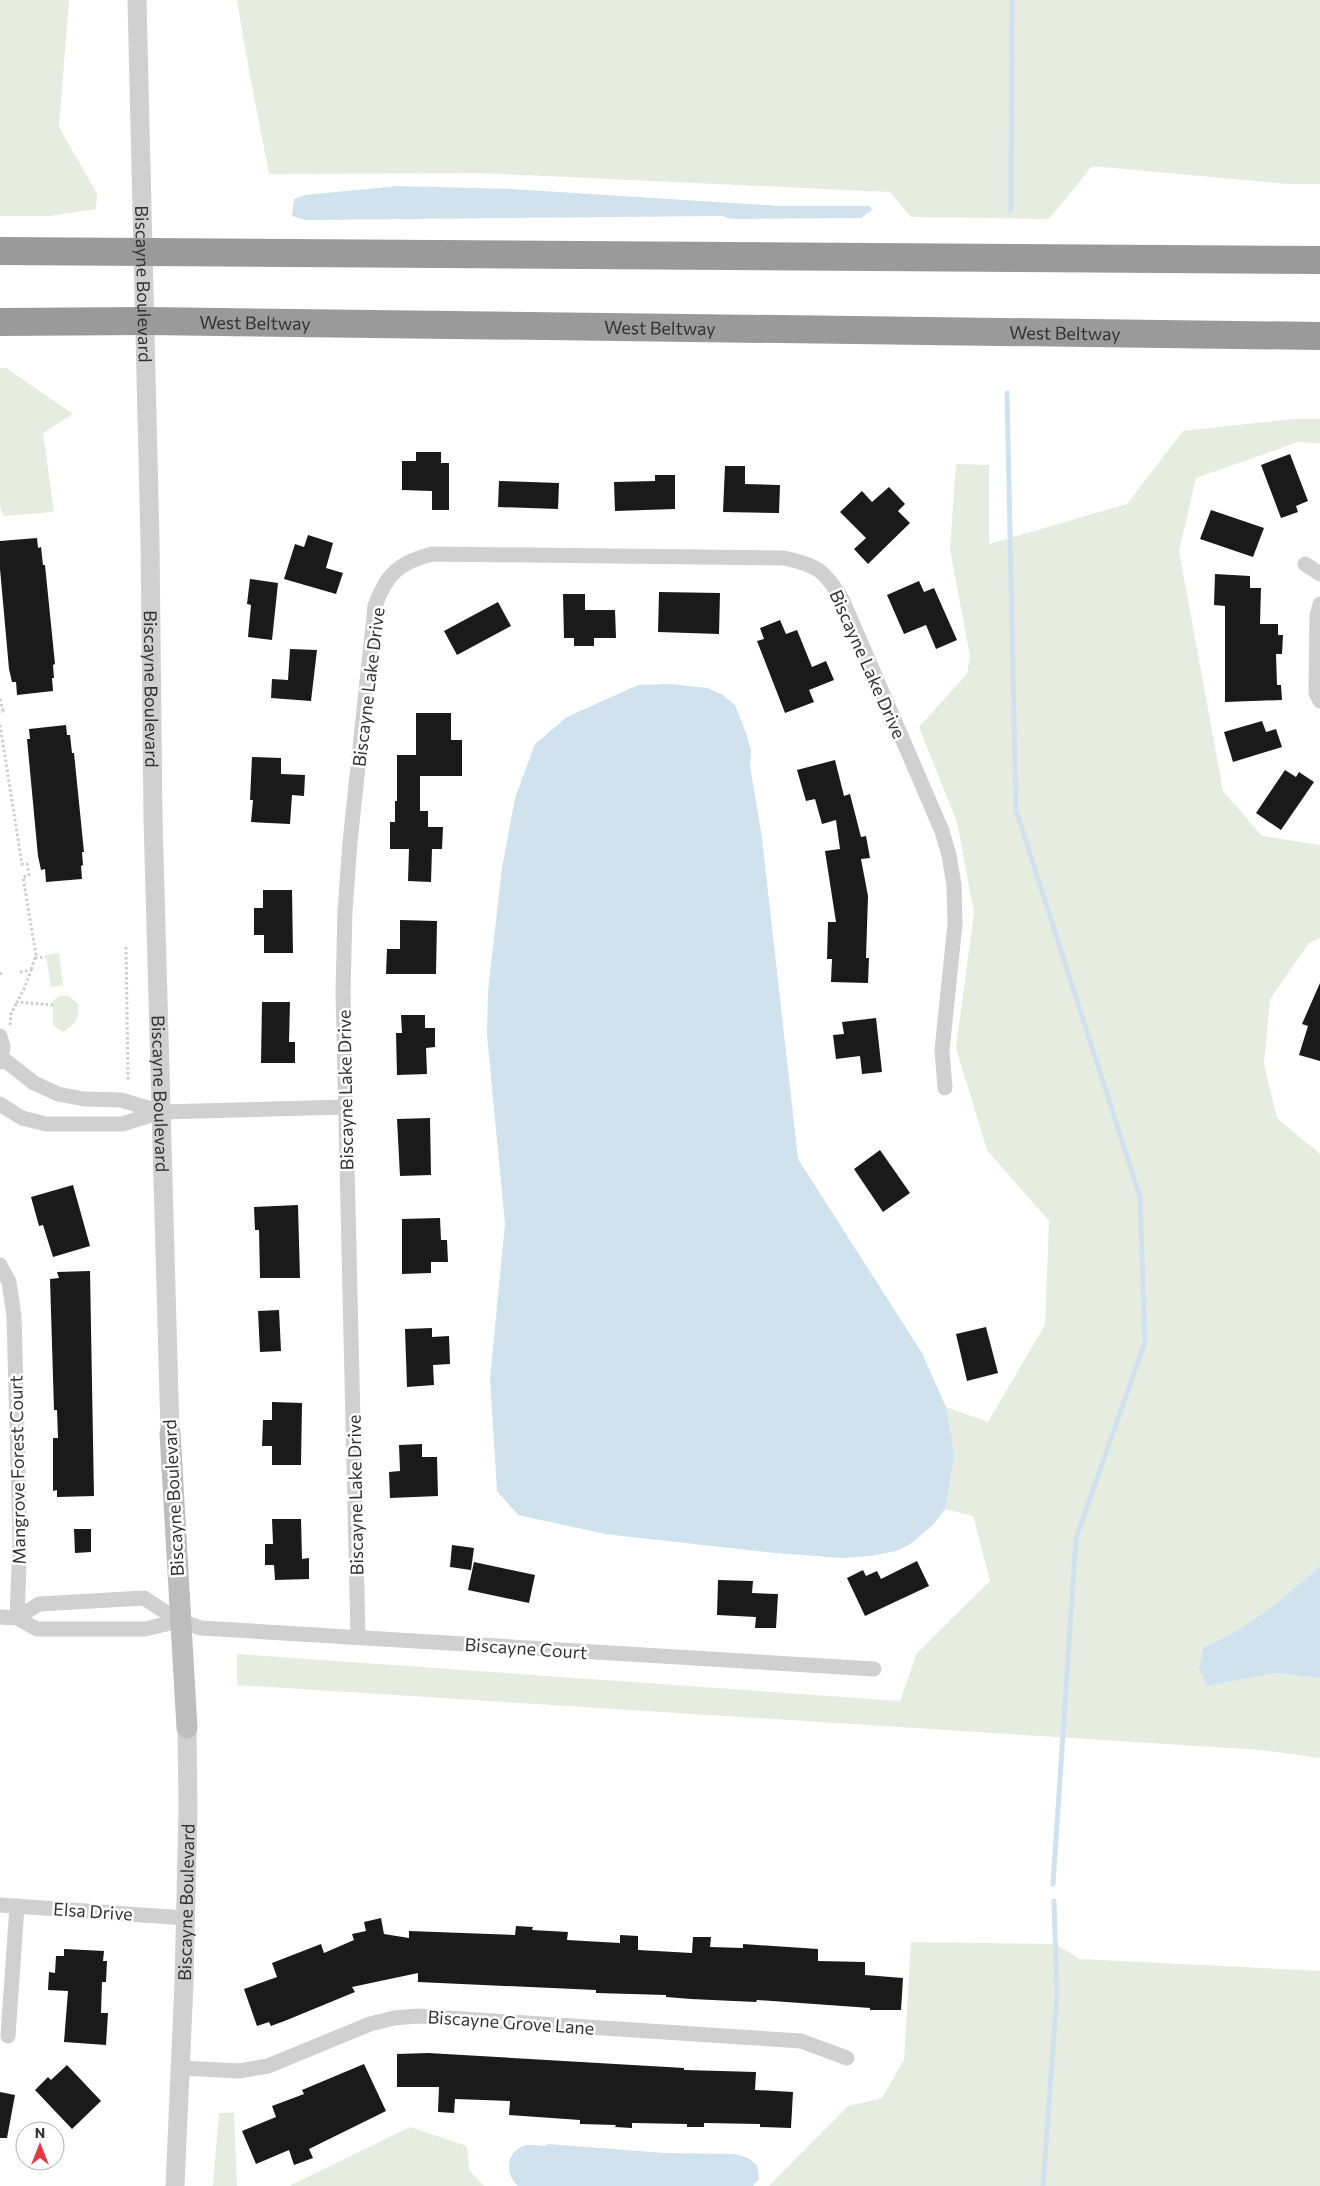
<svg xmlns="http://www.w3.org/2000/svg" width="1320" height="2186" font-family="Commissioner,sans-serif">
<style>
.green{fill:#e6ecdf}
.water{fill:#cfe2ee}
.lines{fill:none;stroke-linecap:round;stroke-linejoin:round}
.stream{stroke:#cfe2ee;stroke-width:5}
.building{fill:#1a1a1a}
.path{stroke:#cdcdcd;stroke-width:3;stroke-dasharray:2.5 2.5;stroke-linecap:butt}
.minor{stroke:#d0d0d0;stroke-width:15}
.tertiary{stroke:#d0d0d0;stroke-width:19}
.secondary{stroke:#bdbdbd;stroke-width:21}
.motorway{stroke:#9a9a9a;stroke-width:28}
.labels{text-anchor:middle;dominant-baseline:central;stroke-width:5;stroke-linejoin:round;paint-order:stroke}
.street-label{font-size:18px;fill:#333;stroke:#fff}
</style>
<rect width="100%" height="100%" fill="#fff"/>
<!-- green -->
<g class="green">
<path d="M 0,0 L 69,0 L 59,127 L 97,194 L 96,209 L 49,216 L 0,216 Z"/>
<path d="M 237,0 L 1320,0 L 1320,184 L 1289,184 L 1092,166 L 1049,219 L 911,217 L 890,192 L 481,173 L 269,174 L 247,60 Z"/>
<path d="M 0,368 L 6,368 L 73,414 L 43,433 L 54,512 L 4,516 L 0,506 Z"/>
<path d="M 1293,419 L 1320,419 L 1320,443 L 1298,442 L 1196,478 L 1179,551 L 1223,791 L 1262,836 L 1320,845 L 1320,938 L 1309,943 L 1270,999 L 1264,1064 L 1277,1118 L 1320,1154 L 1320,1566 C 1282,1599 1251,1627 1204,1647 L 1208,1686 L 1275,1673 L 1320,1678 L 1320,1758 L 1261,1750 L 237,1685 L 237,1654 L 900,1701 L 917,1653 L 990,1581 L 973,1516 L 945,1509 L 955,1456 L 946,1407 L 988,1422 L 1045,1325 L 1049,1221 L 987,1150 L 956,1048 L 974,913 L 957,822 L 919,727 L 967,674 L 970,656 L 950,549 L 956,464 L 989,465 L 989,544 L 1127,504 L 1183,431 Z"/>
<path d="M 59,953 L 63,985 L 51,987 L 46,955 Z"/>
<path d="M 59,996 L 69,996 L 78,1004 C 80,1017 75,1025 63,1032 L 53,1025 L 53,1001 Z"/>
<path d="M 911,1942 L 1055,1944 L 1080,1959 L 1320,1971 L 1320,2186 L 769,2186 L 848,2106 L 882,2098 L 904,2060 Z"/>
<path d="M 219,2113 L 234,2113 L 237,2186 L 213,2186 Z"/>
<path d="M 410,2127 L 467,2146 L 469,2170 L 484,2186 L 289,2186 Z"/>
</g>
<!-- water -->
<g class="water">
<path d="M 398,186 L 511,189 L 781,206 L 870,206 L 872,210 L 861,218 L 731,219 L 722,216 L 305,220 L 292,216 L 294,199 L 305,195 Z"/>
<path d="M 668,684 L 708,688 L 723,695 L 735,705 L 747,736 L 751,751 L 750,766 L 762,838 L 798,1159 L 922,1353 L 946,1407 L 955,1456 L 945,1509 L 933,1525 L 909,1545 L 896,1551 L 870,1556 L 842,1558 L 776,1553 L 605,1534 L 518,1515 L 497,1491 L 490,1379 L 505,1224 L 487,1035 L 488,991 L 502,868 L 515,798 L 535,744 L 567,717 L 638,685 Z"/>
<path d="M 1320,1566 L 1320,1678 L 1275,1673 L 1208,1686 L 1199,1669 L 1204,1647 C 1251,1627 1282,1599 1320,1566 Z"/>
<path d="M 548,2144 L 664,2153 L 735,2154 L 748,2158 L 757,2165 L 759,2179 L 753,2186 L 518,2186 C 504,2173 506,2151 526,2145 C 531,2144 540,2146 546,2146 Z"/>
</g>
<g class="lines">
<!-- stream -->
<g class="stream">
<path d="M 1011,210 L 1012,0"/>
<path d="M 1007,393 L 1016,810 L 1140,1197 L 1145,1342 L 1076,1538 L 1053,1884"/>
<path d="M 1043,2186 L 1057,1993 L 1054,1901"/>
</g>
</g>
<!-- building -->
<g class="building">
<path d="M 416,452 L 441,452 L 441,463 L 449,463 L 449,510 L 432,510 L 432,491 L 402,490 L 402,461 L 416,461 Z"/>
<path d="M 1290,454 L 1308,501 L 1296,506 L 1298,512 L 1281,518 L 1261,465 Z"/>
<path d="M 725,466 L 745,466 L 745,484 L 780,485 L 779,513 L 723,512 Z"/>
<path d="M 655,475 L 675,475 L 675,509 L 615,511 L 614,482 L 655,481 Z"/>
<path d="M 499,481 L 559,483 L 558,509 L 498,507 Z"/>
<path d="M 889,487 L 905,504 L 898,511 L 910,523 L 868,564 L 854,549 L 866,538 L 840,512 L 862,491 L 872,502 Z"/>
<path d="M 1211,510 L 1264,528 L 1253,557 L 1200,539 Z"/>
<path d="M 308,535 L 333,543 L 326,568 L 343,573 L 336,594 L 284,579 L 295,544 L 304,547 Z"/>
<path d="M 37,538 L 38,548 L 41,547 L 43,565 L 45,565 L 55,664 L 53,665 L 54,678 L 52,678 L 53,691 L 17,695 L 16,682 L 12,682 L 9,669 L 0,569 L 0,541 Z"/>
<path d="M 1215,574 L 1250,576 L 1250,588 L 1261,588 L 1260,624 L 1278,624 L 1278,635 L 1283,635 L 1282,654 L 1276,654 L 1277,685 L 1281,685 L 1282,700 L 1225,702 L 1225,606 L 1214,605 Z"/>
<path d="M 250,579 L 278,583 L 272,640 L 248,637 L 251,605 L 247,604 Z"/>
<path d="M 919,581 L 924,592 L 934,588 L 957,640 L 936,649 L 926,625 L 904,634 L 887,595 Z"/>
<path d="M 659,592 L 720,593 L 719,634 L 658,632 Z"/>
<path d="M 563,594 L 585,594 L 585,610 L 615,610 L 616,638 L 594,638 L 594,646 L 574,646 L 574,638 L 564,638 Z"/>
<path d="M 498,602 L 511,626 L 457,655 L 444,631 Z"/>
<path d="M 780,620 L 786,634 L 797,630 L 812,667 L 826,661 L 834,680 L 809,690 L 814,702 L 785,713 L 757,641 L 764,639 L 760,628 Z"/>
<path d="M 290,649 L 317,650 L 311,701 L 271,698 L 272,679 L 288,680 Z"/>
<path d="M 416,713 L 451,713 L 451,740 L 462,740 L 462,776 L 420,776 L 420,811 L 428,811 L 428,827 L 443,827 L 442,849 L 432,849 L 431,882 L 408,881 L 409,849 L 390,849 L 390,822 L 395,822 L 395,801 L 397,801 L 397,755 L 416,755 Z"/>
<path d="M 1262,721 L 1266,732 L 1276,729 L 1282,747 L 1233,762 L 1224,732 Z"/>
<path d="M 66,725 L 67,735 L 70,735 L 72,753 L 74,753 L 84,852 L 82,852 L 83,865 L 81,866 L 82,879 L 46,882 L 45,869 L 41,870 L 38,856 L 27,739 L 30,739 L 29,729 Z"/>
<path d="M 252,757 L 281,758 L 281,774 L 305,775 L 304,796 L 292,795 L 290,824 L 251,822 L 253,800 L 250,800 Z"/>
<path d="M 835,760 L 844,796 L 850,794 L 861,837 L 866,836 L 870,858 L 861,859 L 868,896 L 866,958 L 869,958 L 868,983 L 831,982 L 832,959 L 827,959 L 828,922 L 836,922 L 825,851 L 840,849 L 836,820 L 822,824 L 815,799 L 806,801 L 797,770 Z"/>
<path d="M 1285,770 L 1296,777 L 1299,772 L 1314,782 L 1281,830 L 1256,813 Z"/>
<path d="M 263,890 L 292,890 L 293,953 L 264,953 L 264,935 L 254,935 L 254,908 L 263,908 Z"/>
<path d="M 400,920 L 437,921 L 436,974 L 386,974 L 387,949 L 400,949 Z"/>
<path d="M 1320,983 L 1320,1061 L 1299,1055 L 1308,1026 L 1302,1024 Z"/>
<path d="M 262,1002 L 290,1002 L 289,1042 L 295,1042 L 295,1063 L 261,1063 Z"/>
<path d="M 401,1015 L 425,1015 L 425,1028 L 435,1028 L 435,1047 L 426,1048 L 427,1074 L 397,1075 L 396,1033 L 402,1033 Z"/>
<path d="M 876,1018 L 882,1072 L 862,1074 L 860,1056 L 836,1059 L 833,1035 L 844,1034 L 842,1022 Z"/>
<path d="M 430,1118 L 431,1175 L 400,1176 L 397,1119 Z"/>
<path d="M 880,1150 L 910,1193 L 883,1212 L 854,1169 Z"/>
<path d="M 73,1185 L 90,1246 L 53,1257 L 43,1225 L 39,1226 L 31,1197 Z"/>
<path d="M 298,1205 L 300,1278 L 260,1278 L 259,1230 L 255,1230 L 254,1207 Z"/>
<path d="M 440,1218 L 441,1240 L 447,1240 L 448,1262 L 431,1262 L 431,1273 L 402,1274 L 402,1219 Z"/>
<path d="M 90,1271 L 94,1496 L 57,1497 L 57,1490 L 53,1491 L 53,1438 L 58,1438 L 57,1410 L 54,1410 L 50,1279 L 59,1278 L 57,1272 Z"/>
<path d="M 279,1310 L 281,1351 L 260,1352 L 258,1311 Z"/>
<path d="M 986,1327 L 998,1373 L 967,1381 L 956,1334 Z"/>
<path d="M 432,1328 L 432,1337 L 449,1336 L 450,1364 L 433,1365 L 434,1385 L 407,1387 L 405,1329 Z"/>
<path d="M 272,1402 L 302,1403 L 301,1465 L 272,1465 L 272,1446 L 262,1446 L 263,1420 L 272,1420 Z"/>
<path d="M 422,1444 L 422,1457 L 437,1457 L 438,1496 L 390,1498 L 389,1472 L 400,1471 L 399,1445 Z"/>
<path d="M 272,1519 L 301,1519 L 302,1559 L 309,1558 L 309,1579 L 275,1580 L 274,1565 L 265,1565 L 265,1544 L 273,1544 Z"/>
<path d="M 74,1529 L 91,1529 L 91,1552 L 75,1553 Z"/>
<path d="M 452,1545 L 474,1548 L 471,1570 L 450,1567 Z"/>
<path d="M 917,1561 L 929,1586 L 865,1616 L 847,1578 L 863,1570 L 866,1576 L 877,1571 L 881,1579 Z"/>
<path d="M 474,1562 L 535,1575 L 529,1603 L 468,1590 Z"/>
<path d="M 718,1580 L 753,1581 L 752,1593 L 778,1594 L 776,1628 L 755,1628 L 756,1617 L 717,1615 Z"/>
<path d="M 381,1918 L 384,1934 L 409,1938 L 409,1931 L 515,1935 L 516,1926 L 533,1927 L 532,1930 L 568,1932 L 567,1940 L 620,1943 L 620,1935 L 638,1936 L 638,1950 L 692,1953 L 693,1937 L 711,1937 L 710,1947 L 743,1948 L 743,1944 L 818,1949 L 818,1961 L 865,1962 L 865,1975 L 903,1978 L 901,2010 L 870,2010 L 870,2008 L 757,2000 L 756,2002 L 691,1999 L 666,1997 L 666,1995 L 596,1993 L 596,1990 L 418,1982 L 418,1973 L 352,1987 L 355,1992 L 287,2020 L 271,2026 L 269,2022 L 257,2026 L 244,1989 L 277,1977 L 272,1963 L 321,1944 L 324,1953 L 354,1940 L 352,1934 L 366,1931 L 364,1922 Z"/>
<path d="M 64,1949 L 104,1951 L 103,1961 L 107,1961 L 106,1982 L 102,1982 L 101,2013 L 108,2013 L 106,2045 L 64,2042 L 68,1991 L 48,1990 L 49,1972 L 55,1973 L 56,1956 L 64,1956 Z"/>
<path d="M 428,2053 L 684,2068 L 684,2070 L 756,2072 L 755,2090 L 793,2092 L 791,2128 L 760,2127 L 760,2124 L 704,2123 L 704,2127 L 687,2127 L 687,2124 L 632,2123 L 632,2128 L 615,2127 L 616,2125 L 580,2124 L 580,2120 L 509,2115 L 510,2101 L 455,2099 L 454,2113 L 438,2112 L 439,2087 L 397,2087 L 397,2054 Z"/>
<path d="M 364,2064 L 386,2111 L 309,2149 L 313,2158 L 294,2165 L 289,2150 L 256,2164 L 242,2131 L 276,2117 L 272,2106 L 304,2094 L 302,2090 Z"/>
<path d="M 67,2065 L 101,2101 L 72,2129 L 35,2090 L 48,2077 L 51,2080 Z"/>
<path d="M 0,2092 L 15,2095 L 7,2138 L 0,2138 Z"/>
</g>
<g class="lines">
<!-- path -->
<g class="path">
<path d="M 0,699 L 3,711 L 0,712"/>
<path d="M 0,725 L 22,864 L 27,864 L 29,875 L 23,877 L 36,955 L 31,970"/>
<path d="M 126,947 L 128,1081"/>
<path d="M 35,958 L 46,957"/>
<path d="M 20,972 L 31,970 L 24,989 L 17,1002 L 53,1005"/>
<path d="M 0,974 L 2,973"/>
<path d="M 10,1025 L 11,1014 L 17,1002"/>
</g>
<!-- minor -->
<g class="minor">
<path d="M 1305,564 L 1320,574"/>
<path d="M 1320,604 L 1317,616 L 1316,693 L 1320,701"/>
<path d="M 0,1036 L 3,1047 L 0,1062"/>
<path d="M 2,1058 L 34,1083 L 58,1094 L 84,1099 L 121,1100 L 161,1112"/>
<path d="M 0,1104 L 22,1118 L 46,1124 L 122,1124 L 161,1112 L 346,1107"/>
<path d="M 0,1265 L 9,1282 L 14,1316 L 20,1541 L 17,1618"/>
<path d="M 0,1617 L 17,1618 L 37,1629 L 145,1629 L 179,1621"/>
<path d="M 17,1618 L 39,1604 L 144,1598 L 179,1621 L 201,1628 L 874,1669"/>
<path d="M 358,1637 L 343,992 L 345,911 L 350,842 L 375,606 C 386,574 400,562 432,554 L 784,558 C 817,565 824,570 842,599 L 942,831 L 949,855 L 954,885 L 955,924 L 942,1050 L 945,1088"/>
<path d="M 0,1905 L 185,1918"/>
<path d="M 8,2036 L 17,1906"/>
<path d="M 181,2068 L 239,2071 L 268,2066 L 370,2024 L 394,2018 L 418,2016 L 801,2041 L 847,2058"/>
</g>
<!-- tertiary -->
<g class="tertiary">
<path id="s1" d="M 137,0 L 150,542 L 153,818 L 170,1433"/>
<path id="s2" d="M 175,2186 L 184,1983 L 188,1809 L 187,1728"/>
</g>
<!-- secondary -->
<path class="secondary" d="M 170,1433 L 187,1728"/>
<!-- motorway -->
<g class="motorway">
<path d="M 0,251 L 1320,260"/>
<path id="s3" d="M 0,322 L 146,321 L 1320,336"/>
</g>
</g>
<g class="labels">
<!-- street labels -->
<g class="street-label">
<text stroke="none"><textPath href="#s1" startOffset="284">Biscayne Boulevard</textPath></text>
<text stroke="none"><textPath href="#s3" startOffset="255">West Beltway</textPath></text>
<text stroke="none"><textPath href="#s3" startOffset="660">West Beltway</textPath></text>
<text stroke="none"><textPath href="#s3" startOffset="1065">West Beltway</textPath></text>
<text transform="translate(868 664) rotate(66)">Biscayne Lake Drive</text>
<text transform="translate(368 687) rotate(-83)">Biscayne Lake Drive</text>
<text stroke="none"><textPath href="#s1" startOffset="689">Biscayne Boulevard</textPath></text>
<text transform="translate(345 1090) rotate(-91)">Biscayne Lake Drive</text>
<text stroke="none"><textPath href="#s1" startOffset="1094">Biscayne Boulevard</textPath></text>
<text transform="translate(17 1470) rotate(-91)">Mangrove Forest Court</text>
<text transform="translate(355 1495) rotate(-91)">Biscayne Lake Drive</text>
<text transform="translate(173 1498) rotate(-93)">Biscayne Boulevard</text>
<text transform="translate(526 1648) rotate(4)">Biscayne Court</text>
<text stroke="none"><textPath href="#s2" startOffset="284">Biscayne Boulevard</textPath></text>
<text transform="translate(93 1911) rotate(4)">Elsa Drive</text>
<text transform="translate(511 2022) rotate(4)">Biscayne Grove Lane</text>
</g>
</g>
<!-- north arrow -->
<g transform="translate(40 2146)"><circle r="24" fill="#ffffff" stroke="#adadad"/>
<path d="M0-4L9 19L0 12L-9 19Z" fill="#e63946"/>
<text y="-8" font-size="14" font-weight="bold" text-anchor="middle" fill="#333333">N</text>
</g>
</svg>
